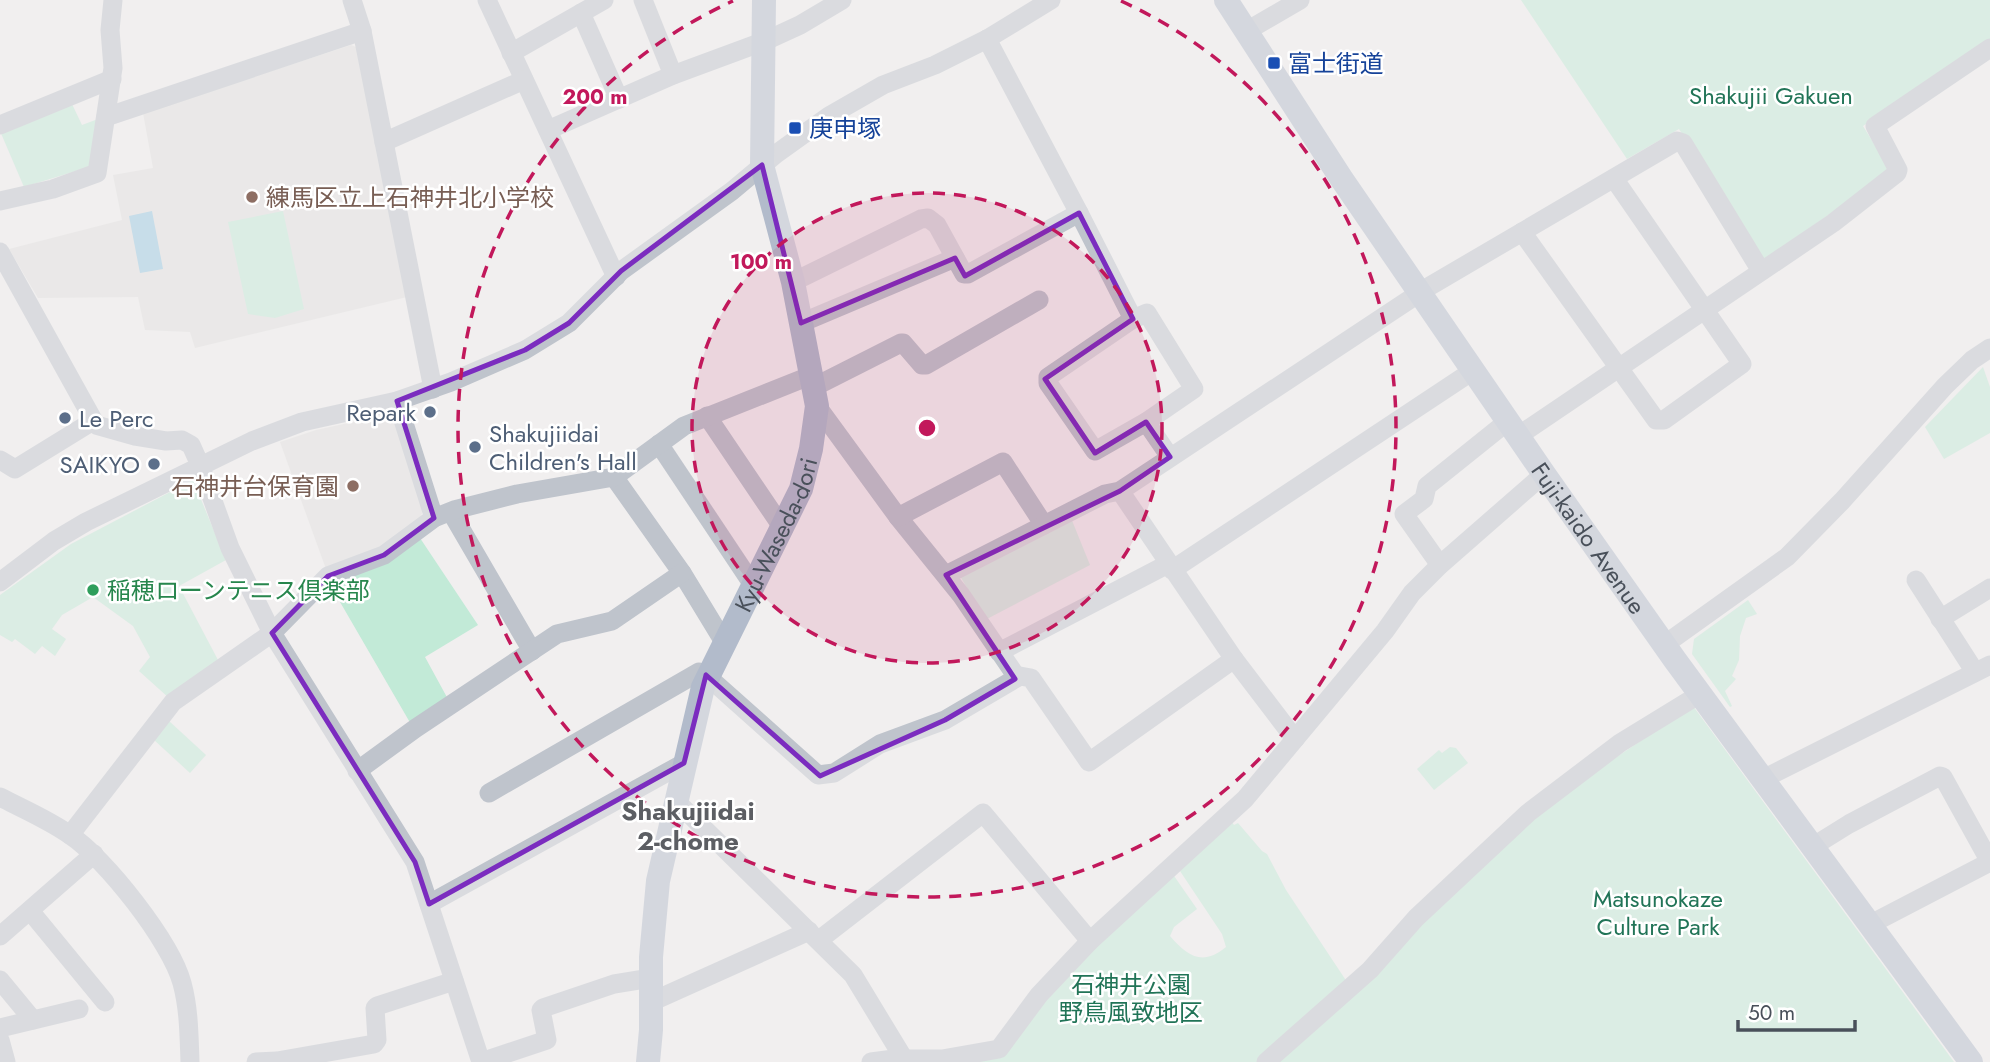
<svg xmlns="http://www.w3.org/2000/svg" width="1990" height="1062" font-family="Jost,'Noto Sans JP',sans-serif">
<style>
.education{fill:#e2e1e0}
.green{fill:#c2ead7}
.water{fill:#94c7e2}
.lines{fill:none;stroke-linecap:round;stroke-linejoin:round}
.minor{stroke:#bfc4cc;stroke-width:19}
.major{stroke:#b2bbcb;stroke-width:24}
.marked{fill:none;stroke:#7b2cbf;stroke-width:5;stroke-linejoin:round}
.ring{fill:none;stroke:#c2185b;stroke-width:3.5;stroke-dasharray:12 9}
.transit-dot{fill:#1a4fb4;stroke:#fff;stroke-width:2.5}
.education-dot{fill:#8d6e63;stroke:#fff;stroke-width:2.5}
.service-dot{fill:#5c6f8a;stroke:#fff;stroke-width:2.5}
.leisure-dot{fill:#2e9e5b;stroke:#fff;stroke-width:2.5}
.labels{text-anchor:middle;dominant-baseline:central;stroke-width:5;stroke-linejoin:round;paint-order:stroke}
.transit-label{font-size:24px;fill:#164399;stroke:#fff;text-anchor:start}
.park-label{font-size:24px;fill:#217457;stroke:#fff}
.education-label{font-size:24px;fill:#785e54;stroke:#fff;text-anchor:start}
.service-label{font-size:24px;fill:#4e5e75;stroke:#fff;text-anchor:end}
.street-label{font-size:24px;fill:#49505a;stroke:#fff}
.leisure-label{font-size:24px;fill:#27864d;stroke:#fff;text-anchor:start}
.neighbourhood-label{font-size:26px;font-weight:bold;fill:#5c5e63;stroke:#fff}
.centre{fill:#c2185b;stroke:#fff;stroke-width:3.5}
.ring-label{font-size:21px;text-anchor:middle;font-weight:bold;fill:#c2185b;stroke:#fff;stroke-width:5;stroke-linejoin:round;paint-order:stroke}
</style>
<rect width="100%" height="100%" fill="#f1efef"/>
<!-- education -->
<g class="education">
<path d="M 351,45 L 356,47 L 407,297 L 195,348 L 190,332 L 145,330 L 138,297 L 38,298 L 9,249 L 122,220 L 113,175 L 153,168 L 143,113 Z"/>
<path d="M 390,414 L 396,417 L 425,509 L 418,520 L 383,547 L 326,569 L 280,442 L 316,430 Z"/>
</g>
<!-- green -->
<g class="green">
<path d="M 1521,0 L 1990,0 L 1990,40 L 1863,126 L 1889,168 L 1889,172 L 1762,262 L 1679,129 L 1627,159 Z"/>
<path d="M 71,102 L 82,125 L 98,119 L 89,167 L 24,187 L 0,131 Z"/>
<path d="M 283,211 L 304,309 L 275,318 L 248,314 L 228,222 Z"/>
<path d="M 1983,367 L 1990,387 L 1990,433 L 1944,459 L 1925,427 Z"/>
<path d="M 193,480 L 226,560 L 179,586 L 218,660 L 169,698 L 139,671 L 150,657 L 133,626 L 93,597 L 62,615 L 52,629 L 66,639 L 55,656 L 42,646 L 35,654 L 15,639 L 12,642 L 0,635 L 0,595 L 71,544 Z"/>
<path d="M 1071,518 L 1090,565 L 985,620 L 959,574 Z"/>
<path d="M 418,535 L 478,625 L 425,657 L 449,701 L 412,726 L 329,583 Z"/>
<path d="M 1748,600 L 1757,614 L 1746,618 L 1740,636 L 1739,660 L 1732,676 L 1736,679 L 1725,691 L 1732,706 L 1730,707 L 1692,654 L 1694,639 Z"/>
<path d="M 1693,706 L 1954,1062 L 949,1062 L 987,1056 L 1040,1000 L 1172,873 L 1197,909 L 1174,927 L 1170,936 C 1188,957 1203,966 1226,947 L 1222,934 L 1178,868 L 1231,821 L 1234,825 L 1238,823 L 1262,851 L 1267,854 L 1286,890 L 1353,991 L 1506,842 L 1579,782 Z"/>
<path d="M 169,721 L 206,755 L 190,773 L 153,739 Z"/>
<path d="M 1450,747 L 1456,748 L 1468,763 L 1434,790 L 1417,769 L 1439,750 L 1442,753 Z"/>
</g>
<!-- water -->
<path class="water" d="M 152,211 L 163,269 L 140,273 L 129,216 Z"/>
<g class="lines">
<!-- minor -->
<g class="minor">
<path d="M 352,0 L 362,31 L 433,389"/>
<path d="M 487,0 L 616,277"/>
<path d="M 643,0 L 673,75"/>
<path d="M 581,13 L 619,99"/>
<path d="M 1245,32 L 1300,0"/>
<path d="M 511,53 L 604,0"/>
<path d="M 106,117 L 362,31"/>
<path d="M 0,125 L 112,79"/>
<path d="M 548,130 L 673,75 L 765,41 L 800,25 L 842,0"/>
<path d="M 384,142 L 524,80"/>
<path d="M 0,201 L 53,189 L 97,173 L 113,68 L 110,30 L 113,0"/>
<path d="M 1079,213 L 1133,319"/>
<path d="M 1522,232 L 1656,420 L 1664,420 L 1742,364 L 1615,180"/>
<path d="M 0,252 L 96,425 L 135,436 L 166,441 L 182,440 L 191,445 L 200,465 L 230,548 L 272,633 L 415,862 L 481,1062"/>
<path d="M 793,282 L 921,219 L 928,218 L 937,225 L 964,274 L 968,274 L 1079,213 L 987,39"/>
<path d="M 1147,313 L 1194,389 L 1146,422 L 1095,451 L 1048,383 L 1048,377 L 1133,319 Z"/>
<path d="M 801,323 L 955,258"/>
<path d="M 814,387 L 901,343 L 903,343 L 922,365 L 926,365 L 1039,300"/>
<path d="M 397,401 L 434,518"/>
<path d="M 817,406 L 898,517 L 961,595 L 1016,676"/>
<path d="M 707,416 L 782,527"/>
<path d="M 1146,422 L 1170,457"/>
<path d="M 1518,436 L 1833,223 L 1897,173 L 1898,170 L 1875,126 L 1990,48"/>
<path d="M 659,444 L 753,585"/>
<path d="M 0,460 L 15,469 L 93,421"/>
<path d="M 614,477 L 682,573 L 724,642"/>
<path d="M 1120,491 L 1234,659 L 1295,739"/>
<path d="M 451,512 L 532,651"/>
<path d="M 898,517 L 1003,462 L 1044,525"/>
<path d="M 1440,565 L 1404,514 L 1424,499 L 1427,486 L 1508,421"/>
<path d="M 1172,570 L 1474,370"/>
<path d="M 946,575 L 1105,494 L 1120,491 L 1430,286 L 1677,141 L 1683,143 L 1761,271"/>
<path d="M 1916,580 L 1975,672"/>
<path d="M 0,582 L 54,541 L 86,522 L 252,441 L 302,422 L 397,401 L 451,382 L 525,350 L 569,323 L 621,271 L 732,191 L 776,154 L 829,116 L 883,85 L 935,65 L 987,39 L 1051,0"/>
<path d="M 1940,619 L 1990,588"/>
<path d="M 1664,645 L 1787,557 L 1842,501 L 1945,386 L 1972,360 L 1990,348"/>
<path d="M 999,652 L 1168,564"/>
<path d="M 357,771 L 416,728 L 557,634 L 612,621 L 682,573"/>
<path d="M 1763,779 L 1990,665"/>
<path d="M 489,793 L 699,672 L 707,676 L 818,775 L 834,773 L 880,744 L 945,720 L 1020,676 L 1031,678 L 1089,762 L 1234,659"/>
<path d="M 0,797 C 23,809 49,820 70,835 C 105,858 171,942 182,983 C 189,1009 189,1035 190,1062"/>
<path d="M 676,801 L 853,975 L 904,1059"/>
<path d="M 70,835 L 173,702 L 272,633 L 328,576 L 384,555 L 434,518 L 454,510 L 517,494 L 614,477 L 684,426 L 812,375"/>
<path d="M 1812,847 L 1849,824 L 1940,776 L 1943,777 L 1990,862"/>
<path d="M 429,904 L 684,763"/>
<path d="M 31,912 L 105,1002"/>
<path d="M 1869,925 L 1990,862"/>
<path d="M 0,936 L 94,854"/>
<path d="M 819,940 L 983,813 L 1090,941"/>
<path d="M 0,980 L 33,1020"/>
<path d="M 651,1002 L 809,931"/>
<path d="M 0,1028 L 79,1009"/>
<path d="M 0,1040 L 6,1062"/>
<path d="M 256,1062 L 277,1061 L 374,1044 L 377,1040 L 375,1008 L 377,1006 L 454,981"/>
<path d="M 481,1062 L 547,1040 L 541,1010 L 543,1008 L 614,984 L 651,978"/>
<path d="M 871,1062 L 894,1059 L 942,1059 L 999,1049 L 1039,995 L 1090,941 L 1245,799 L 1385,631 L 1412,593 L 1440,565 L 1544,474"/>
<path d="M 1266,1062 L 1370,970 L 1416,918 L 1528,813 L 1620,743 L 1700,694"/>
</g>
<!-- major -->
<g class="major">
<path id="s1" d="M 1226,0 L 1341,178 L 1544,474 L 1675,660 L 1971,1062"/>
<path id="s2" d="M 648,1062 L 651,1030 L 651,957 L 658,881 L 703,687 L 801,489 L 811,449 L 817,406 L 793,282 L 762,165 L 764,0"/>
</g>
</g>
<!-- marked area -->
<path d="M0 0H1990V1062H0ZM 762,165 L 801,323 L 955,258 L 965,276 L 1079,213 L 1133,319 L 1045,379 L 1095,453 L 1146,422 L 1170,457 L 1120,491 L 946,575 L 1015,679 L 945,720 L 820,776 L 706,675 L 684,763 L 429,904 L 415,862 L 272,633 L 328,576 L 384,555 L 434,518 L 397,401 L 525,350 L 569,323 L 621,271 Z" fill="#f1efef" fill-opacity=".55" fill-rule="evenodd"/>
<path class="marked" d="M 762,165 L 801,323 L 955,258 L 965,276 L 1079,213 L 1133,319 L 1045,379 L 1095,453 L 1146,422 L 1170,457 L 1120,491 L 946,575 L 1015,679 L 945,720 L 820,776 L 706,675 L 684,763 L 429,904 L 415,862 L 272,633 L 328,576 L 384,555 L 434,518 L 397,401 L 525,350 L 569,323 L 621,271 Z"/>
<!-- distance rings -->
<circle cx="927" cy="428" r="235" fill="#c2185b" fill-opacity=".12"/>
<g class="ring">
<circle cx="927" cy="428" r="235"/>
<path d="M1121 1A469 469 0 1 1 733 1"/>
</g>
<!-- markers -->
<g class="transit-dot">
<rect x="1267" y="56" width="14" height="14" rx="3.5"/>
<rect x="788" y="121" width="14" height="14" rx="3.5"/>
</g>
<g class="education-dot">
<circle cx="252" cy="197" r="7"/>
<circle cx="353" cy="486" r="7"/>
</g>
<g class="service-dot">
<circle cx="430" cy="412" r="7"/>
<circle cx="65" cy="418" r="7"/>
<circle cx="475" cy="447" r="7"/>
<circle cx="154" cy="464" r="7"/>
</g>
<circle class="leisure-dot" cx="93" cy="590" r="7"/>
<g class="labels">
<!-- transit labels -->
<g class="transit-label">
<text x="1288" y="63">富士街道</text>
<text x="809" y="128">庚申塚</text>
</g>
<!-- park labels -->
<g class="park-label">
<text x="1771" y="95">Shakujii Gakuen</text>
<text x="1658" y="898">Matsunokaze<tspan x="1658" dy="28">Culture Park</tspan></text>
<text x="1131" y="984">石神井公園<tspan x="1131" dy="28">野鳥風致地区</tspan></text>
</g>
<!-- education labels -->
<g class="education-label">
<text x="266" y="197">練馬区立上石神井北小学校</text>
<text x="339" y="486" text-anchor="end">石神井台保育園</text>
</g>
<!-- service labels -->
<g class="service-label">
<text x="416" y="412">Repark</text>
<text x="79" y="418" text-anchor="start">Le Perc</text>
<text x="489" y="433" text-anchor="start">Shakujiidai<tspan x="489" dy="28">Children's Hall</tspan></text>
<text x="140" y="464">SAIKYO</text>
</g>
<!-- street labels -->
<g class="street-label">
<text stroke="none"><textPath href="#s2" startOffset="550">Kyu-Waseda-dori</textPath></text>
<text stroke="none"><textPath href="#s1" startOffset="649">Fuji-kaido Avenue</textPath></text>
</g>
<!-- leisure labels -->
<g class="leisure-label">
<text x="107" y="590">稲穂ローンテニス倶楽部</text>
</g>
<!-- neighbourhood labels -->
<g class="neighbourhood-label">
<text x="688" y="811">Shakujiidai<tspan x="688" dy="30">2-chome</tspan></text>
</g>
</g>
<circle cx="927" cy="428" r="10" class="centre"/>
<g class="ring-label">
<text x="595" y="104">200 m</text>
<text x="761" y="269">100 m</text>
</g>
<!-- scale -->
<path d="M1738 1020v10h117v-10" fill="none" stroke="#49505a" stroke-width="3.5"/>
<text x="1748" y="1020" font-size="21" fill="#49505a" stroke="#ffffff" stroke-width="5" paint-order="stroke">50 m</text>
</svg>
